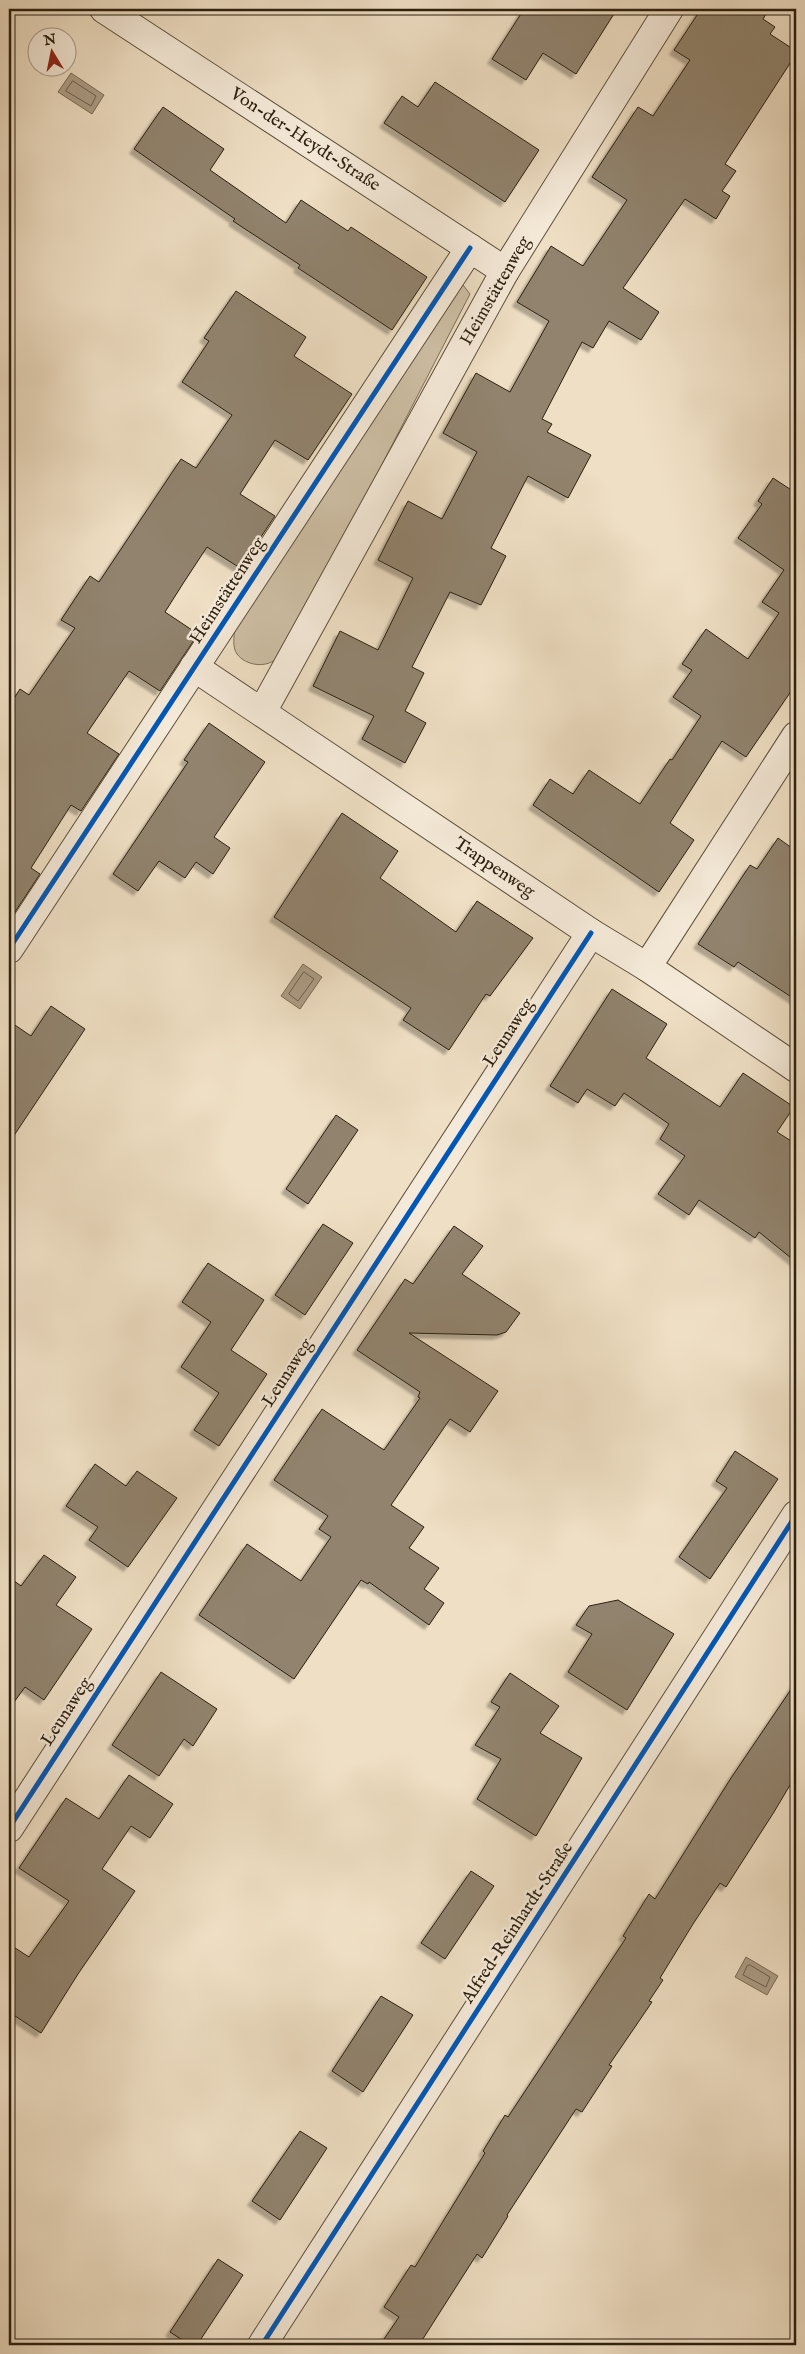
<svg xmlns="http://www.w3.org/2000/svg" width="805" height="2354" font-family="'IM FELL English',serif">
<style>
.green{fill:#cebfa5;stroke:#7d705a}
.water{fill:#ad9e87;stroke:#796c57}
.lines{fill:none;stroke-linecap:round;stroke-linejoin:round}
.shore{stroke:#6c5f4c;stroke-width:1}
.building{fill:#91836e;stroke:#2c2010;filter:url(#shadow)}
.minor-casing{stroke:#5d503d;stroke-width:30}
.minor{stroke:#f5ead9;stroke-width:28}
.cycleway-casing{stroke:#f5ead9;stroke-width:8}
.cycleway{stroke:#0057b8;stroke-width:5}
.labels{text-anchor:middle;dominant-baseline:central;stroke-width:5;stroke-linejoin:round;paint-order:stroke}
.street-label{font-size:18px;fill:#2c2010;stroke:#f5ead9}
</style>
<defs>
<filter id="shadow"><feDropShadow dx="-4.5" dy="4.5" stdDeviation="1" flood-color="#0004"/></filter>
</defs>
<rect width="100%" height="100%" fill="#efdfc4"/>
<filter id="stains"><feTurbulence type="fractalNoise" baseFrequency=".004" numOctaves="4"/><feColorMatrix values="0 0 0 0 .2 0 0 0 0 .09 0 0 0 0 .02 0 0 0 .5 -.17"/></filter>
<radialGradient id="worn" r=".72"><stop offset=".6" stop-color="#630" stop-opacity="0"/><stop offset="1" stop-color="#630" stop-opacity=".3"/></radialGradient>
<!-- green -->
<path class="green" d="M 463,285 L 470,294 L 293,637 C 288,644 283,653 276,659 C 266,668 246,666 237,654 C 232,647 234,636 235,628 L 455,288 Z"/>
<!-- water -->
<g class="water">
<path d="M 71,73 L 104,95 L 92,114 L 58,92 Z"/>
<path d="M 303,964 L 322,977 L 300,1009 L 281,996 Z"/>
<path d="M 746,1957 L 778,1976 L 767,1995 L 735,1977 Z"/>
</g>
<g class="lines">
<!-- shore -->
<g class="shore">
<path d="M 73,81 L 96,96 L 91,106 L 66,91 Z"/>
<path d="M 304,972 L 314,979 L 298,1001 L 289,994 Z"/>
<path d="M 750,1965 L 770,1977 L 766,1987 L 743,1975 L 747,1966 Z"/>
</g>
</g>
<!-- building -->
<g class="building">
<path d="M 524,9 L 617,9 L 576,74 L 543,53 L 526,80 L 492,59 Z"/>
<path d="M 701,9 L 769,9 L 763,19 L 775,27 L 770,34 L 796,51 L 796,54 L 725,164 L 736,171 L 722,191 L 730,196 L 716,219 L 685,199 L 623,288 L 659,312 L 641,340 L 609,321 L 593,348 L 582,342 L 542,419 L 552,424 L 547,432 L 591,455 L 568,498 L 528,476 L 491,548 L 506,556 L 481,605 L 450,592 L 412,667 L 424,673 L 405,711 L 426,723 L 405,763 L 362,739 L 374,716 L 313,686 L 340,631 L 378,650 L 413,578 L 378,560 L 408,501 L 442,519 L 477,452 L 443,433 L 476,373 L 510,392 L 549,321 L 517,302 L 551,246 L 583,266 L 627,200 L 592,177 L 638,107 L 653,116 L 690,60 L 674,50 Z"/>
<path d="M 435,82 L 539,150 L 505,202 L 384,123 L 402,96 L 418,107 Z"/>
<path d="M 163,107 L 224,149 L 210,170 L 286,223 L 301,200 L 348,231 L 351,227 L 427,277 L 392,330 L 298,268 L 300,265 L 233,221 L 235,219 L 134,149 Z"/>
<path d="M 236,291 L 306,337 L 294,356 L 352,394 L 308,460 L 275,440 L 240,494 L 275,516 L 240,568 L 207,547 L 184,582 L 165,612 L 198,634 L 160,691 L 129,671 L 87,733 L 119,754 L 81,811 L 71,805 L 31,868 L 40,874 L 9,921 L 9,706 L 20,689 L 29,695 L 75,628 L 61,620 L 90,576 L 99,582 L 181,459 L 196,468 L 232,415 L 182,382 L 209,341 L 204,338 Z"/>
<path d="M 773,478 L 796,493 L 796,684 L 746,757 L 722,741 L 670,823 L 694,840 L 659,892 L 533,805 L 550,779 L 573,794 L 589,770 L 640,804 L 670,759 L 672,760 L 701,716 L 673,697 L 692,670 L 682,664 L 706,629 L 748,659 L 750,656 L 779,613 L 762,602 L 784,570 L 738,538 L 762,504 L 758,501 Z"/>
<path d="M 209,723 L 265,762 L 214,837 L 230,848 L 213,874 L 196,862 L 185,878 L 159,861 L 138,891 L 113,874 L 188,762 L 184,760 Z"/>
<path d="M 342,813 L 398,851 L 380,878 L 456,932 L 477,901 L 533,938 L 490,996 L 486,994 L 449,1050 L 403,1020 L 411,1008 L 274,917 Z"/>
<path d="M 778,838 L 796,851 L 796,1000 L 738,962 L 734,967 L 698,944 L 750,865 L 757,869 Z"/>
<path d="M 612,989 L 667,1024 L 646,1058 L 720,1107 L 743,1073 L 794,1107 L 777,1132 L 796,1144 L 796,1262 L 759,1232 L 755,1238 L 699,1200 L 689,1215 L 658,1194 L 685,1156 L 660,1139 L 669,1124 L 624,1093 L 615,1106 L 587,1089 L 578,1103 L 550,1086 Z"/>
<path d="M 51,1006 L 85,1029 L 9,1143 L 9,1021 L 31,1036 Z"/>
<path d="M 336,1115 L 358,1130 L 308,1204 L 286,1189 Z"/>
<path d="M 323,1224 L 353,1243 L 305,1315 L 275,1295 Z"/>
<path d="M 454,1226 L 483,1246 L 462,1274 L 520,1313 L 506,1332 L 497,1335 L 409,1333 L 498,1391 L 470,1432 L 450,1419 L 391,1505 L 424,1527 L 409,1548 L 439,1568 L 424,1589 L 444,1603 L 429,1625 L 369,1582 L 368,1584 L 361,1580 L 294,1679 L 199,1615 L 247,1544 L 301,1581 L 331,1537 L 319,1529 L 328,1516 L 274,1480 L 322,1409 L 384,1450 L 420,1398 L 418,1397 L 420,1392 L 357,1350 L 405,1279 L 413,1284 Z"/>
<path d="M 208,1263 L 264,1300 L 231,1350 L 267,1374 L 219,1446 L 194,1430 L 219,1393 L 181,1367 L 211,1322 L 182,1302 Z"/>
<path d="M 735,1451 L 778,1479 L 710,1579 L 679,1557 L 727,1488 L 716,1481 Z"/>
<path d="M 95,1464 L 126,1486 L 137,1471 L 177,1498 L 128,1567 L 89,1540 L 98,1527 L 66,1506 Z"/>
<path d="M 44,1555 L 76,1577 L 56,1605 L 92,1629 L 44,1700 L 25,1687 L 9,1709 L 9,1577 L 21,1586 Z"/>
<path d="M 618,1600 L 674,1634 L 627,1710 L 568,1672 L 592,1634 L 576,1625 L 589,1606 Z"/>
<path d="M 161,1672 L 217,1709 L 193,1746 L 184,1739 L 159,1776 L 112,1745 Z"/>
<path d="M 510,1673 L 559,1706 L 540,1733 L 582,1758 L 536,1836 L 477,1799 L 501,1759 L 475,1745 L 500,1707 L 491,1702 Z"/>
<path d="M 796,1682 L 796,1775 L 774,1812 L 726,1887 L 720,1883 L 693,1924 L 660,1978 L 663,1980 L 649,2001 L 652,2002 L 609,2065 L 612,2066 L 582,2112 L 576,2109 L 507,2215 L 508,2216 L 482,2258 L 477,2254 L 419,2345 L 380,2345 L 399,2317 L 384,2307 L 411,2265 L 415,2267 L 485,2153 L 483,2151 L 505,2115 L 508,2117 L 626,1938 L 623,1936 L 649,1894 L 655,1899 L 731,1778 Z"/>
<path d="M 129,1775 L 173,1804 L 150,1838 L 131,1826 L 102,1869 L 135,1891 L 78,1974 L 41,2033 L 9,2012 L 9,1944 L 29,1957 L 69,1901 L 19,1868 L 66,1798 L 99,1819 Z"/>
<path d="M 471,1871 L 494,1886 L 445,1959 L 421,1943 Z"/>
<path d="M 381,1996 L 413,2015 L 363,2092 L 332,2071 Z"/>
<path d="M 300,2131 L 327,2148 L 280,2220 L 252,2201 Z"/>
<path d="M 218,2259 L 243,2275 L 197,2345 L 190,2345 L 170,2332 Z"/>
</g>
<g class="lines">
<defs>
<g id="minor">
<path d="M 104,9 L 505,271"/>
<path d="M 194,667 L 591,933 L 647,967 L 796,1068"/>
<path d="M 262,712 L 505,271 L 669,9"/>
<path d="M 9,949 L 470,248"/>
<path d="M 647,967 L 796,736"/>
<path d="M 9,1828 L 591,933"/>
<path d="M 262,2345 L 796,1515"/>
</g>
</defs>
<!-- minor casing -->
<use href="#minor" class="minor-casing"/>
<!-- minor -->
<use href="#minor" class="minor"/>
<defs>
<g id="cycleway">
<path d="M 9,949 L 470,248"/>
<path d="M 9,1828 L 591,933"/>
<path d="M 262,2345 L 796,1515"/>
</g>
</defs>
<!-- cycleway casing -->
<use href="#cycleway" class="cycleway-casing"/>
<!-- cycleway -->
<use href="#cycleway" class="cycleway"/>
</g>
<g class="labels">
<!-- street labels -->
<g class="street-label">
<text transform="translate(305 140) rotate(33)">Von-der-Heydt-Straße</text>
<text transform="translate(496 291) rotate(-60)">Heimstättenweg</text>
<text transform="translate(228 591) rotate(-57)">Heimstättenweg</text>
<text transform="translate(494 868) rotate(34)">Trappenweg</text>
<text transform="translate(509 1033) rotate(-57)">Leunaweg</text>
<text transform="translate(288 1373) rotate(-57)">Leunaweg</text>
<text transform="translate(67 1712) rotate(-57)">Leunaweg</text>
<text transform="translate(518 1923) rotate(-57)">Alfred-Reinhardt-Straße</text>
</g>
</g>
<!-- margin -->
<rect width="805" height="2354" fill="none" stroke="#efdfc4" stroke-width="30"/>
<rect x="10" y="10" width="785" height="2334" fill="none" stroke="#2c2010" stroke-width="2.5"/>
<rect x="15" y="15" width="775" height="2324" fill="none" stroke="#2c2010"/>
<!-- north arrow -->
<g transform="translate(52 52) rotate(350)"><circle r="24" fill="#f5ead9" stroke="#a59989"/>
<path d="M0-4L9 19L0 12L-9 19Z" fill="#8f2418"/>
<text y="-8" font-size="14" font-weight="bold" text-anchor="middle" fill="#2c2010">N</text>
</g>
<rect width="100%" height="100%" filter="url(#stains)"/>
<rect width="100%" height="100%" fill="url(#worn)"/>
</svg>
